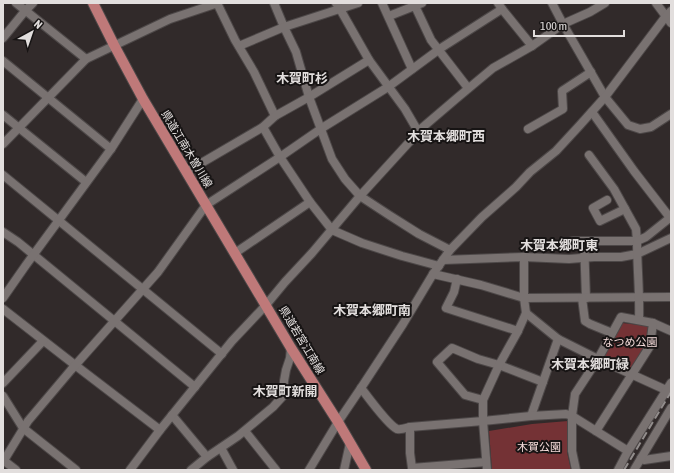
<svg xmlns="http://www.w3.org/2000/svg" width="674" height="473" font-family="'Asap Condensed','Noto Sans JP',sans-serif">
<style>
.green{fill:#743235}
.lines{fill:none;stroke-linecap:round;stroke-linejoin:round}
.minor-casing{stroke:#4d4848;stroke-width:10}
.major-casing{stroke:#4d4848;stroke-width:12}
.minor{stroke:#797271;stroke-width:8}
.major{stroke:#bf7979;stroke-width:10}
.rail{stroke:#928d8c;stroke-width:2;stroke-dasharray:8 4;stroke-linecap:butt}
.labels{text-anchor:middle;dominant-baseline:central;stroke-width:4;stroke-linejoin:round;paint-order:stroke}
.street-label{font-size:11px;fill:#e2dedd;stroke:#171414}
.park-label{font-size:11px;fill:#f6dcdb;stroke:#171414}
.quarter-label{font-size:13px;font-weight:bold;fill:#e2dedd;stroke:#171414}
</style>
<rect width="100%" height="100%" fill="#312a2a"/>
<!-- green -->
<g class="green">
<path d="M 622,323 L 649,326 L 647,345 L 631,372 L 603,357 Z"/>
<path d="M 568,421 L 567,452 L 571,470 L 492,470 L 489,431 L 532,424 Z"/>
</g>
<g class="lines">
<defs>
<g id="minor">
<path d="M 16,3 L 86,59"/>
<path d="M 217,3 L 235,40 L 254,72 L 275,116"/>
<path d="M 274,3 L 284,27 L 296,52 L 309,97 L 332,159 L 345,179 L 360,196 L 389,215 L 419,234 L 450,250"/>
<path d="M 336,3 L 340,9 L 369,60 L 405,109 L 419,133"/>
<path d="M 382,3 L 412,69"/>
<path d="M 552,3 L 563,24 L 605,97 L 628,125 L 640,129 L 651,127 L 671,114"/>
<path d="M 656,3 L 671,23"/>
<path d="M 415,6 L 431,40 L 468,88"/>
<path d="M 502,9 L 532,46"/>
<path d="M 389,16 L 422,3"/>
<path d="M 3,38 L 25,11 L 33,3"/>
<path d="M 239,46 L 284,27 L 358,3"/>
<path d="M 3,61 L 111,149"/>
<path d="M 592,112 L 634,171 L 671,219"/>
<path d="M 3,115 L 86,182"/>
<path d="M 263,127 L 280,157 L 310,202 L 332,230 L 362,243 L 402,256 L 439,266"/>
<path d="M 528,129 L 563,109 L 562,91 L 591,72"/>
<path d="M 3,144 L 86,59 L 170,19 L 218,3"/>
<path d="M 186,172 L 263,127 L 275,116 L 309,97 L 369,60"/>
<path d="M 3,175 L 222,354"/>
<path d="M 607,200 L 593,208 L 600,221 L 625,209"/>
<path d="M 3,232 L 18,242 L 195,387"/>
<path d="M 584,241 L 586,298"/>
<path d="M 556,245 L 574,241 L 637,241 L 636,229 L 614,189 L 589,155"/>
<path d="M 235,253 L 310,202"/>
<path d="M 443,260 L 524,257 L 569,259 L 594,257 L 621,257 L 637,254 L 671,238"/>
<path d="M 433,274 L 481,285 L 524,298 L 671,297"/>
<path d="M 457,279 L 454,292 L 446,308 L 518,331"/>
<path d="M 3,298 L 26,265 L 111,149 L 143,99"/>
<path d="M 582,298 L 585,321 L 590,324 L 612,333"/>
<path d="M 3,309 L 75,365 L 160,430"/>
<path d="M 526,313 L 558,339 L 598,359 L 666,390"/>
<path d="M 639,320 C 640,293 637,267 637,241 L 646,237 L 671,217"/>
<path d="M 653,323 L 671,331"/>
<path d="M 3,383 L 43,341"/>
<path d="M 361,388 C 368,397 388,425 397,429 C 401,430 406,428 410,427"/>
<path d="M 3,396 L 23,428 L 76,470"/>
<path d="M 483,400 L 465,395 L 437,362 L 452,348 L 478,359 L 499,365 L 543,382"/>
<path d="M 172,415 L 207,457"/>
<path d="M 531,416 L 558,339"/>
<path d="M 245,431 L 276,470"/>
<path d="M 221,448 L 233,470"/>
<path d="M 641,458 L 644,460 L 671,456"/>
<path d="M 3,460 L 16,470"/>
<path d="M 3,462 L 28,421 L 71,370 L 158,272 L 206,205 L 280,157 L 322,128 L 388,87 L 441,48 L 502,9 L 498,3"/>
<path d="M 486,462 L 412,468 L 410,453 L 410,427 L 483,421 L 531,416 L 566,414 L 572,416 L 628,451"/>
<path d="M 130,470 L 160,430 L 232,341 L 266,305 L 285,282 L 312,253 L 360,196 L 423,127 L 457,98 L 493,68 L 532,46 L 563,24 L 590,12 L 605,3"/>
<path d="M 191,470 L 207,457 L 238,436 L 273,407 L 283,396 L 284,381 L 286,370 L 290,358 L 291,348"/>
<path d="M 309,470 L 338,422 L 361,388 L 403,324 L 433,274 L 450,250 L 482,217 L 516,187 L 530,172 L 556,151 L 580,125 L 605,97 L 666,16 L 671,11"/>
<path d="M 344,470 L 350,443"/>
<path d="M 487,470 L 483,421 L 483,400 L 499,365 L 518,331 L 526,313 L 524,298 L 524,257"/>
<path d="M 576,470 L 572,451 L 572,416 L 575,394 L 598,359 L 621,317 L 653,323 L 650,346 L 596,431"/>
<path d="M 618,470 L 628,451 L 671,383"/>
<path d="M 634,470 L 671,408"/>
</g>
<path id="major" d="M 93,3 L 114,45 L 143,99 L 291,348 L 338,422 L 366,470"/>
</defs>
<!-- minor casing -->
<use href="#minor" class="minor-casing"/>
<!-- major casing -->
<use href="#major" class="major-casing"/>
<!-- minor -->
<use href="#minor" class="minor"/>
<!-- major -->
<use href="#major" class="major"/>
<!-- rail -->
<path class="rail" d="M 624,470 L 671,392"/>
</g>
<g class="labels">
<!-- street labels -->
<g class="street-label">
<text transform="translate(187 149) rotate(59)">県道江南木曽川線</text>
<text transform="translate(302 340) rotate(59)">県道若宮江南線</text>
</g>
<!-- park labels -->
<g class="park-label">
<text x="630" y="342">なつめ公園</text>
<text x="539" y="447">木賀公園</text>
</g>
<!-- quarter labels -->
<g class="quarter-label">
<text x="302" y="78">木賀町杉</text>
<text x="446" y="136">木賀本郷町西</text>
<text x="559" y="245">木賀本郷町東</text>
<text x="372" y="310">木賀本郷町南</text>
<text x="590" y="364">木賀本郷町緑</text>
<text x="285" y="391">木賀町新開</text>
</g>
</g>
<!-- border -->
<rect width="674" height="473" fill="none" stroke="#e2dedd" stroke-width="8"/>
<!-- north arrow -->
<g transform="translate(32 32) rotate(40)" stroke="#171414" stroke-width="3" paint-order="stroke">
<path d="M0-3L7 15L0 10L-7 15Z" fill="#e2dedd"/>
<text y="-6" font-size="11" font-weight="bold" text-anchor="middle" fill="#e2dedd">N</text>
</g>
<!-- scale -->
<path d="M534 30v6h90v-6" fill="none" stroke="#e2dedd" stroke-width="2"/>
<text x="540" y="30" font-size="12" fill="#e2dedd" stroke="#171414" stroke-width="3" paint-order="stroke">100 m</text>
</svg>
